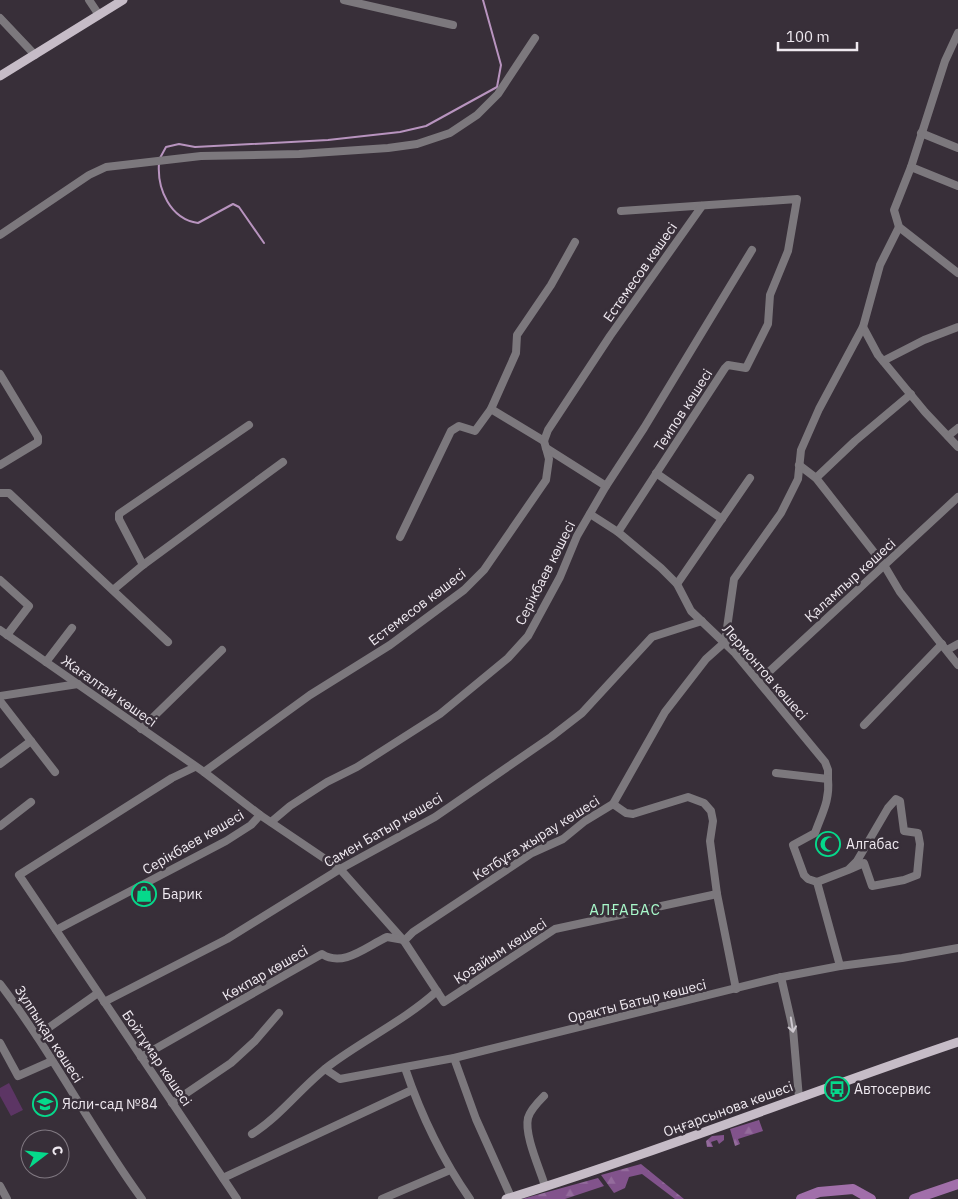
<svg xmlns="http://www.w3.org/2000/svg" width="958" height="1199" font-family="'IBM Plex Sans',sans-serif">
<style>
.green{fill:#5c3564}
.forest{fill:url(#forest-firs)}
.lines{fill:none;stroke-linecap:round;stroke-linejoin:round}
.stream{stroke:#b894bf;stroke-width:2}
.river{stroke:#a16faa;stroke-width:10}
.minor{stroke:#7c787d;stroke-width:8}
.major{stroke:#c6bcc7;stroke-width:9}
.oneway{stroke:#ccc7ce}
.labels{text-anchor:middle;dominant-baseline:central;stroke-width:5;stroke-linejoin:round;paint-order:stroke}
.street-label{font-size:14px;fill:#efe9f0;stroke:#382f39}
.poi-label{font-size:14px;fill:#efe9f0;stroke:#382f39;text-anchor:start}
.neighbourhood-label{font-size:15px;letter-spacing:1px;fill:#a8f8ca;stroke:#382f39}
</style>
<defs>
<pattern id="forest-firs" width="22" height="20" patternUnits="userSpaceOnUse" patternTransform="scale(1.25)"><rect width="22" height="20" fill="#82538c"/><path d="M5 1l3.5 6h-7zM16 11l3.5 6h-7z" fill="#946c9c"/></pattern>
</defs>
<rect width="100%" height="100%" fill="#382f39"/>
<!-- green -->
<path class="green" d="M 9,1083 L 23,1110 L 11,1116 L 0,1096 L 0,1088 Z"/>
<!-- forest -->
<g class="forest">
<path d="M 759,1120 L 763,1131 L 738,1139 L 740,1144 L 735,1146 L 730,1129 Z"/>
<path d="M 724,1135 L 724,1140 L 719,1144 L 717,1140 L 711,1142 L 713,1147 L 707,1147 L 706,1141 L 712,1136 Z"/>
<path d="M 641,1164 L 684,1199 L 675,1199 L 642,1174 L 629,1177 L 625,1188 L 614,1193 L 601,1175 Z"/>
<path d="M 598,1178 L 604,1186 L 565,1199 L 522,1199 Z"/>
</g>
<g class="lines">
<!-- stream -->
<g class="stream">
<path d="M 160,158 L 166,147 L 179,144 L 195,147 L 328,140 L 400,132 L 426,126 L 497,87 L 501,65 L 483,0"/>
<path d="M 159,163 C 157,189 170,219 198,223 L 233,204 L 239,207 L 264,243"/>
</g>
<!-- river -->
<g class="river">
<path d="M 801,1199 L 819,1192 L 853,1189 L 871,1199"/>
<path d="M 914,1199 L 958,1184"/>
</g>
<!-- minor -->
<g class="minor">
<path d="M 89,0 L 99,15"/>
<path d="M 344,0 L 453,25"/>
<path d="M 0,18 L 35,55"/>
<path d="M 958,33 L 945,61 L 911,167 L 894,210 L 899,227 L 958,273"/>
<path d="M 921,133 L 958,148"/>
<path d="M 911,167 L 958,186"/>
<path d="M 0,235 L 89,175 L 106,167 L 201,156 L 299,154 L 388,148 L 417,144 L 450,133 L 477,115 L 498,94 L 535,38"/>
<path d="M 863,327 L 878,355 L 925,412 L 958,447"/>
<path d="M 883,361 L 924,340 L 958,327"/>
<path d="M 0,374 L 38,437 L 38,442 L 0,465"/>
<path d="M 491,409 L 544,441"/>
<path d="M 948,436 L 958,428"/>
<path d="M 546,448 L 606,486"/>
<path d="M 799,465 L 816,478 L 884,565 L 900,592 L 958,665"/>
<path d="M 656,473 L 722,519"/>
<path d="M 816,478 L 855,441 L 911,394"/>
<path d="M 0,493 L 9,493 L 168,642"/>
<path d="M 590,514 L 618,532 L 661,568 L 677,584 L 691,611 L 734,652 L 825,762 L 828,770 L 828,779 L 776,773"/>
<path d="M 618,532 L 725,368 L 728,365 L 746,368 L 768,324 L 770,295 L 788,251 L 797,199 L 621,211"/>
<path d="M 400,537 L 451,431 L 459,426 L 475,431 L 491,409 L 516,353 L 517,335 L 551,285 L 575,242"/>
<path d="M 143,565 L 119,519 L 119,514 L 249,425"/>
<path d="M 0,580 L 29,606 L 7,635"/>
<path d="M 677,584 L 750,478"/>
<path d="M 113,590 L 143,565 L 283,462"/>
<path d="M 0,630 L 204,772 L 260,815 L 340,869 L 404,941 L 444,1002 L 555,929 L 717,894"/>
<path d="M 947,650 L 958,644"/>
<path d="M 46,662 L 72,628"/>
<path d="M 759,681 L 958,497"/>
<path d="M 0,696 L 78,684"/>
<path d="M 0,701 L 55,772"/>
<path d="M 864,725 L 942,644"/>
<path d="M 141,729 L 222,650"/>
<path d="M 0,764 L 31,741"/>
<path d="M 195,767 L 172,778 L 19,875 L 237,1199"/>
<path d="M 204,772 L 310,695 L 390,645 L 464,590 L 484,570 L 546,480 L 549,459 L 544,441 L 548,430 L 610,336 L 702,206"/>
<path d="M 828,779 C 830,801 822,813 815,833 L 793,845 L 804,875 L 808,879 L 817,882 L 848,870 L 857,861 L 888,808 L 896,799 L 900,801 L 904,831 L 918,833 L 920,844 L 917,875 L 904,880 L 872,886 L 864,863 L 848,870"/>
<path d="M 613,804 L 626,813 L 633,814 L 688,797 L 704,803 L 711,811 L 713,821 L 710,841 L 717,894 L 736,989"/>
<path d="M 271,822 L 290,806 L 327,782 L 357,767 L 440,714 L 508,658 L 528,636 L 560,577 L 577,536 L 606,486 L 644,428 L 752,250"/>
<path d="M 0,826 L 31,802"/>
<path d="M 817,882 L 840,966"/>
<path d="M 56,930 L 226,841 L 251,825 L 260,815"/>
<path d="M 404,941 L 413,932 L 532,853 L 563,839 L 585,821 L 613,804 L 665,712 L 706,659 L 725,642 L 734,579 L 781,513 L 798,479 L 801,450 L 819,409 L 863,327 L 880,265 L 899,227"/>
<path d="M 781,977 L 793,1029 L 799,1098"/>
<path d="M 0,984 C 52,1052 91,1129 142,1199"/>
<path d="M 104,1002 L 227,939 L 340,869 L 435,817 L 551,737 L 582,713 L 652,637 L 702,621"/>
<path d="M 37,1036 L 98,993"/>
<path d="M 0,1043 L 18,1076 L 52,1061"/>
<path d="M 141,1057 L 322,954 C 343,968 367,946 387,937 L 404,940"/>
<path d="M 454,1058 L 476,1119 L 511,1197"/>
<path d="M 405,1068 C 421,1115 442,1159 470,1199"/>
<path d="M 325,1069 L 340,1079 L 454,1058 L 777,978 L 840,966 L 902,958 L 958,948"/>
<path d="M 544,1096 C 538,1102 530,1110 528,1118 C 524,1135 540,1169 545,1186"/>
<path d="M 172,1103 L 231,1063 L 255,1041 L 279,1013"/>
<path d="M 252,1134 C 282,1115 302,1086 330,1065 C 365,1039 405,1020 437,991"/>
<path d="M 223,1178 L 412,1090"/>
<path d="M 0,1186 L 7,1199"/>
<path d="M 382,1199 L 450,1170"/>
</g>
<!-- major -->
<g class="major">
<path d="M 0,76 L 123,0"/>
<path d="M 506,1199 C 658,1152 807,1093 958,1042"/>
</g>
</g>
<!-- one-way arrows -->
<defs><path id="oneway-shaft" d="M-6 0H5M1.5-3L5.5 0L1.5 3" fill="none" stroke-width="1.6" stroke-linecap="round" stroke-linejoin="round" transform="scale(1.25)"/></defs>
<use class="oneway" href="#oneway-shaft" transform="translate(792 1025) rotate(81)"/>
<!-- icons -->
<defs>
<symbol id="mosque-ring" viewBox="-11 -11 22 22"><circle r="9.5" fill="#382f39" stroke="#05d98b" stroke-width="1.5"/><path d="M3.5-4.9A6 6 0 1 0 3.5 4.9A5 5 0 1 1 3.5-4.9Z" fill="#05d98b"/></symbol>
<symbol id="shop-ring" viewBox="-11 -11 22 22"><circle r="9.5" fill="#382f39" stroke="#05d98b" stroke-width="1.5"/><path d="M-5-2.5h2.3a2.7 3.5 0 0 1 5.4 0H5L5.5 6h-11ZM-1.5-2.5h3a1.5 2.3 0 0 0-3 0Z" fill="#05d98b"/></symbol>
<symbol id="bus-ring" viewBox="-11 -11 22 22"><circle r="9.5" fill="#382f39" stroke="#05d98b" stroke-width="1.5"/><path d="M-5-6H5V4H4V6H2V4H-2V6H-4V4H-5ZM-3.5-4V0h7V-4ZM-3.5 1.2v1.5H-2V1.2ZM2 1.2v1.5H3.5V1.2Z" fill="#05d98b"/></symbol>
<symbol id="school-ring" viewBox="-11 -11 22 22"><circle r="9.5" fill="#382f39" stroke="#05d98b" stroke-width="1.5"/><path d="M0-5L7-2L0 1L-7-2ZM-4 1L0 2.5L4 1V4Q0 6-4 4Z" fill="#05d98b"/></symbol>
</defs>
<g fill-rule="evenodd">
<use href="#mosque-ring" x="814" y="830" width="28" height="28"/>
<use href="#shop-ring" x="130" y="880" width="28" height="28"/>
<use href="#bus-ring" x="823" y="1075" width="28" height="28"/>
<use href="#school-ring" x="31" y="1090" width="28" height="28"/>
</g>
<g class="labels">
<!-- street labels -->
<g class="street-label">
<text transform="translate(640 272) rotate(-55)">Естемесов көшесі</text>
<text transform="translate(683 410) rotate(-57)">Теипов көшесі</text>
<text transform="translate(545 573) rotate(-63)">Серікбаев көшесі</text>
<text transform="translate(850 580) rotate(-42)">Қалампыр көшесі</text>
<text transform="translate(417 607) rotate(-37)">Естемесов көшесі</text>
<text transform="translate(765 672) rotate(49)">Лермонтов көшесі</text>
<text transform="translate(109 691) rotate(35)">Жағалтай көшесі</text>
<text transform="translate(383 830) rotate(-30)">Самен Батыр көшесі</text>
<text transform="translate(536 838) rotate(-32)">Кетбұға жырау көшесі</text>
<text transform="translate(193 842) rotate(-30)">Серікбаев көшесі</text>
<text transform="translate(500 951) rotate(-33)">Қозайым көшесі</text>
<text transform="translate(265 973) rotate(-30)">Көкпар көшесі</text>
<text transform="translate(637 1001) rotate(-14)">Оракты Батыр көшесі</text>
<text transform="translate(49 1034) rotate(57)">Зұлпықар көшесі</text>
<text transform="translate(157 1058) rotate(56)">Бойтұмар көшесі</text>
<text transform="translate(728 1109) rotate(-20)">Оңғарсынова көшесі</text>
</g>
<!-- poi labels -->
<g class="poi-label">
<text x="846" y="844">Алгабас</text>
<text x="162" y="894">Барик</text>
<text x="854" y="1089">Автосервис</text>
<text x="62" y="1104">Ясли-сад №84</text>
</g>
<!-- neighbourhood labels -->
<g class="neighbourhood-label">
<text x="625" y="909">АЛҒАБАС</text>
</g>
</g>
<!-- north arrow -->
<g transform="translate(45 1154) rotate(74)"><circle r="24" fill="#382f39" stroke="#817982"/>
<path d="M0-4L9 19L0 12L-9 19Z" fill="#05d98b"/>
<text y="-8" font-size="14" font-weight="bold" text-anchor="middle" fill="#efe9f0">С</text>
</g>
<!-- scale -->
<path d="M778 42v8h79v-8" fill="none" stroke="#efe9f0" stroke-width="2.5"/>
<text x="786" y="42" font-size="15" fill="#efe9f0" stroke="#382f39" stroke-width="4" paint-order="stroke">100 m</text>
</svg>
